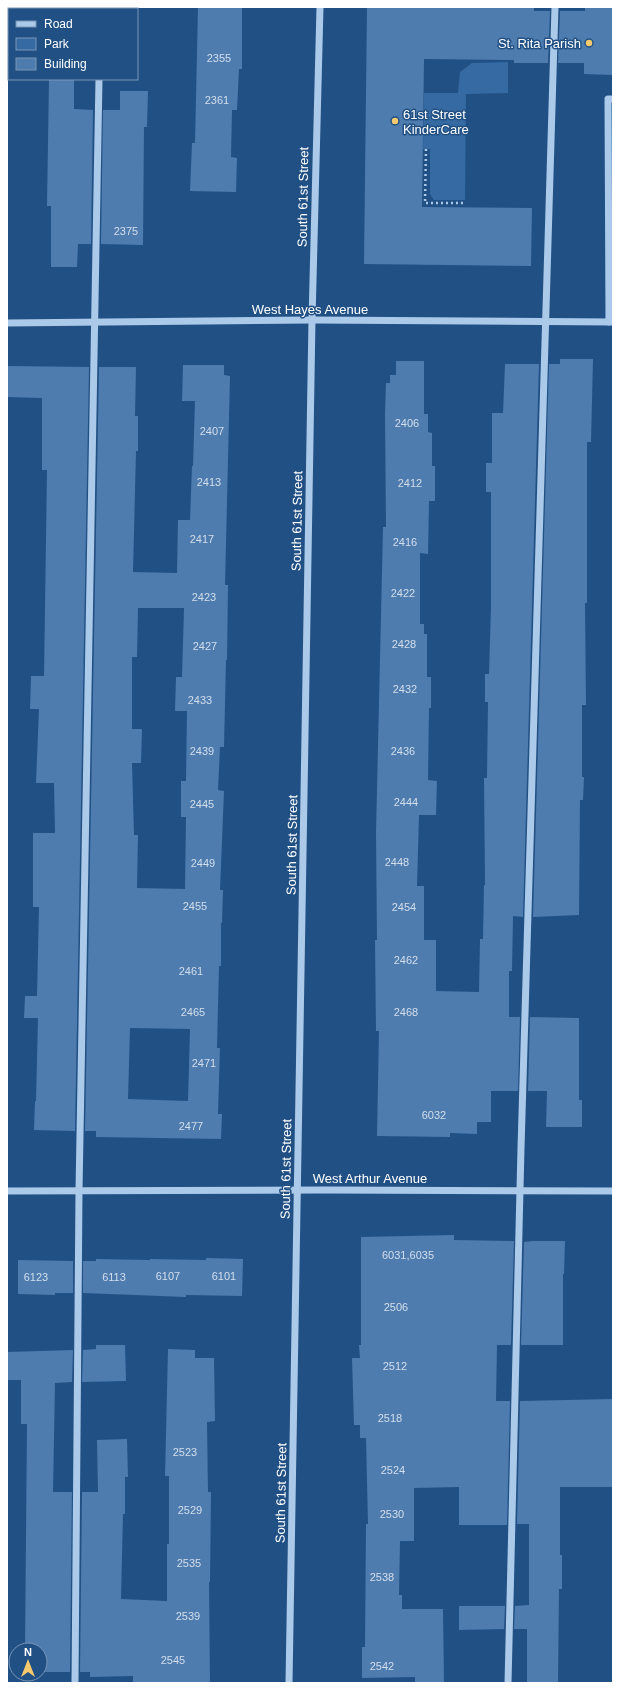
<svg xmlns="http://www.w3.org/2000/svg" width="620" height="1690" font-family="Arial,sans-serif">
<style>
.green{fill:#356aa2}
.building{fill:#4e7caf;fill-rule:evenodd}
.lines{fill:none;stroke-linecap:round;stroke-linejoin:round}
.path{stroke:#abc9e9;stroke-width:2.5;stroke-dasharray:2 3;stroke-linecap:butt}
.minor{stroke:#abc9e9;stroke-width:7}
.poi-dot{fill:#f5ca6c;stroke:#215085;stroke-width:1.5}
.labels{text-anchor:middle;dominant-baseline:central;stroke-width:3;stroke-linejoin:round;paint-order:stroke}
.number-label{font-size:11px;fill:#d3deeb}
.poi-label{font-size:13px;fill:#fff;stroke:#215085;text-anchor:end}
.street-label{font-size:13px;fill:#fff;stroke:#215085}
</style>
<rect width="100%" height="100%" fill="#215085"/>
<!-- green -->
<path class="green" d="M 508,62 L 508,93 L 466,94 L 465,200 L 434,200 L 430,194 L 430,149 L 423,149 L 424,93 L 458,93 L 460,72 L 472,63 Z"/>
<!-- building -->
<g class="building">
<path d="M 198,7 L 242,7 L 242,69 L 239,69 L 237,110 L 232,110 L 231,157 L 237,158 L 236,192 L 190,191 L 192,143 L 195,143 Z"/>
<path d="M 367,7 L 534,7 L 534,11 L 550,11 L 548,63 L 514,63 L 514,60 L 424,59 L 422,207 L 532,208 L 531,266 L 364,264 Z"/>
<path d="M 585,7 L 613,7 L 613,75 L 584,74 L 584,63 L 558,63 L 560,11 L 585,11 Z"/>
<path d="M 49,79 L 74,79 L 74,109 L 93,110 L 91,244 L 78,244 L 77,267 L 51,267 L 51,206 L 47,206 Z"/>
<path d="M 120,91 L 148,91 L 147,127 L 144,127 L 143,245 L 101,244 L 103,110 L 120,110 Z"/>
<path d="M 560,359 L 593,359 L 591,442 L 587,442 L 587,603 L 585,603 L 586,705 L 582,705 L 582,777 L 584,777 L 583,800 L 580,800 L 579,915 L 533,917 L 549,364 L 560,364 Z"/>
<path d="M 396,361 L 424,361 L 424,414 L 428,414 L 428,432 L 432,433 L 432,466 L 435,466 L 435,501 L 429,501 L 428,554 L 420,553 L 420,624 L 424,624 L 424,634 L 427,634 L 427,677 L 431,677 L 431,708 L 429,708 L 428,780 L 437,781 L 436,815 L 419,815 L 417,886 L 424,886 L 424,940 L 436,940 L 436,991 L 479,992 L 480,939 L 483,939 L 484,885 L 485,885 L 484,778 L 487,778 L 488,702 L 485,702 L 485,674 L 489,674 L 491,607 L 491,492 L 486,492 L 486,463 L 492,463 L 492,413 L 503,413 L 505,364 L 539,364 L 523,917 L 513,916 L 512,971 L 509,971 L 509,1017 L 520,1017 L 518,1091 L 491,1091 L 491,1122 L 477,1122 L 477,1134 L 450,1133 L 450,1137 L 377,1136 L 379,1031 L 376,1031 L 375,940 L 377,940 L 376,833 L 383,527 L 386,527 L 385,413 L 386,383 L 390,383 L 390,375 L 396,375 Z"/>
<path d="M 183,365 L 224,365 L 224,375 L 230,376 L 225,585 L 228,585 L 227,660 L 226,660 L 224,747 L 220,747 L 218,790 L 224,791 L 220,890 L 223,890 L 222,923 L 221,923 L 221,966 L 219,966 L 217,1048 L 220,1048 L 218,1114 L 222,1114 L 221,1139 L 96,1137 L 96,1131 L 85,1131 L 99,367 L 136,367 L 135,416 L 138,416 L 138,451 L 136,451 L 133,572 L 177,573 L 178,520 L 190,520 L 192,466 L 193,466 L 195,401 L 182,401 ZM 138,608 L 184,608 L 182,677 L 176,677 L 175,711 L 187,711 L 186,781 L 181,781 L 181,817 L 186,817 L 185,889 L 137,888 L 138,835 L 134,835 L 132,763 L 141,763 L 142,729 L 132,729 L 132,657 L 137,657 ZM 130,1028 L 190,1029 L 188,1101 L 128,1099 Z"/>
<path d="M 7,366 L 89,367 L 75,1131 L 34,1130 L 35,1101 L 36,1101 L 38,1018 L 24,1018 L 25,996 L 37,996 L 39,907 L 33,907 L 33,833 L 55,833 L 54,783 L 36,783 L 39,709 L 30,709 L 31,676 L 44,676 L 47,470 L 42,470 L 42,398 L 7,397 Z"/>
<path d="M 530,1017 L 579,1018 L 579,1100 L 582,1100 L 582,1127 L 546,1127 L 547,1091 L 528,1091 Z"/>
<path d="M 454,1235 L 454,1240 L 514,1241 L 511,1345 L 497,1345 L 496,1401 L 510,1401 L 507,1525 L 459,1525 L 459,1487 L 414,1488 L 414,1541 L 400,1541 L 399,1595 L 402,1595 L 402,1609 L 443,1609 L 444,1683 L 415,1683 L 415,1677 L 362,1678 L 362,1647 L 365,1647 L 366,1524 L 368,1524 L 366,1438 L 360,1438 L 360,1425 L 354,1425 L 352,1358 L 360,1358 L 359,1345 L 361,1345 L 361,1237 Z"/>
<path d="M 532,1241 L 565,1241 L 564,1274 L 563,1274 L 563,1345 L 521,1345 L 524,1242 Z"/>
<path d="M 206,1258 L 243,1259 L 242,1296 L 186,1295 L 186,1297 L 83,1293 L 83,1261 L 96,1261 L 96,1259 L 150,1260 L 150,1259 L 206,1260 Z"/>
<path d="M 18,1260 L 73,1261 L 73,1293 L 55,1293 L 55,1295 L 18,1294 Z"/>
<path d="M 96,1345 L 125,1345 L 126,1381 L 82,1382 L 83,1350 L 96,1349 Z"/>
<path d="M 168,1349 L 195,1350 L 195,1358 L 214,1358 L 215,1421 L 207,1422 L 208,1492 L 211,1492 L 210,1582 L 209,1582 L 210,1683 L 133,1683 L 133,1676 L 90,1677 L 90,1672 L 80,1672 L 82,1492 L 98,1492 L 97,1440 L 127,1439 L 128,1477 L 125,1477 L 125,1514 L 123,1514 L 121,1599 L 167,1601 L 167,1544 L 169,1544 L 169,1476 L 165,1476 Z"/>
<path d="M 73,1350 L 72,1382 L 55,1383 L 53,1492 L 72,1492 L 70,1672 L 40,1672 L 40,1650 L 25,1650 L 27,1424 L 21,1424 L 21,1380 L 7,1380 L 7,1352 Z"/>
<path d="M 613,1399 L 613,1487 L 560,1487 L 560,1555 L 562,1555 L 562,1589 L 559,1589 L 558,1683 L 527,1683 L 527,1629 L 514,1629 L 515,1606 L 529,1605 L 529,1524 L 517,1524 L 520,1401 Z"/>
<path d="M 459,1606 L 505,1606 L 504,1629 L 459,1630 Z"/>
</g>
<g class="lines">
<!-- path -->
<path class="path" d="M 426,149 L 425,203 L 465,203"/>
<!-- minor -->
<g class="minor">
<path d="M 100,9 L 100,7"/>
<path d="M 609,322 L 608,99 L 613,99"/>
<path d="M 7,323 L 312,320 L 613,322"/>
<path d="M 7,1191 L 327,1190 L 613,1191"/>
<path d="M 75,1683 L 79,1191 L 99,79"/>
<path d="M 289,1683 L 312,320 L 320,7"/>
<path d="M 508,1683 L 521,1148 L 555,7"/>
</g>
</g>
<!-- markers -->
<g class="poi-dot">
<circle cx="589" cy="43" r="4"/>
<circle cx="395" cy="121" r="4"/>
</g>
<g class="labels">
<!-- number labels -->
<g class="number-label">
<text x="219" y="58">2355</text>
<text x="217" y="100">2361</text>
<text x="126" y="231">2375</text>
<text x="407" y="423">2406</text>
<text x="212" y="431">2407</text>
<text x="209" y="482">2413</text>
<text x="410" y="483">2412</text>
<text x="202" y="539">2417</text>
<text x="405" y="542">2416</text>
<text x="403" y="593">2422</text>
<text x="204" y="597">2423</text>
<text x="404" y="644">2428</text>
<text x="205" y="646">2427</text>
<text x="405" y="689">2432</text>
<text x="200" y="700">2433</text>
<text x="202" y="751">2439</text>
<text x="403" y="751">2436</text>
<text x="406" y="802">2444</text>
<text x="202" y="804">2445</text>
<text x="397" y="862">2448</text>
<text x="203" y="863">2449</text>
<text x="195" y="906">2455</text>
<text x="404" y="907">2454</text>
<text x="406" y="960">2462</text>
<text x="191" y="971">2461</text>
<text x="193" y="1012">2465</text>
<text x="406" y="1012">2468</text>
<text x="204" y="1063">2471</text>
<text x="434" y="1115">6032</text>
<text x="191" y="1126">2477</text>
<text x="408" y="1255">6031,6035</text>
<text x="168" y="1276">6107</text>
<text x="224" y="1276">6101</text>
<text x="36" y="1277">6123</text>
<text x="114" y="1277">6113</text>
<text x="396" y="1307">2506</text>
<text x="395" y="1366">2512</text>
<text x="390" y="1418">2518</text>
<text x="185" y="1452">2523</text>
<text x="393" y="1470">2524</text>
<text x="190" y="1510">2529</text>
<text x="392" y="1514">2530</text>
<text x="189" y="1563">2535</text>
<text x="382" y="1577">2538</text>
<text x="188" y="1616">2539</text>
<text x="173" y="1660">2545</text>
<text x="382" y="1666">2542</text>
</g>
<!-- poi labels -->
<g class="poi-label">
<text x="581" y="43">St. Rita Parish</text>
<text x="403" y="114" text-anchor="start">61st Street<tspan x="403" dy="15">KinderCare</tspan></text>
</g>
<!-- street labels -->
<g class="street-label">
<text transform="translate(303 197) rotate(-89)">South 61st Street</text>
<text x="310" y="309">West Hayes Avenue</text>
<text transform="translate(297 521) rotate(-89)">South 61st Street</text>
<text transform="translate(292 845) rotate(-89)">South 61st Street</text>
<text transform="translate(286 1169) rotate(-89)">South 61st Street</text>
<text x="370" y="1178">West Arthur Avenue</text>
<text transform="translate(281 1493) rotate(-89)">South 61st Street</text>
</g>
</g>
<!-- border -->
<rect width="620" height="1690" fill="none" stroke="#ffffff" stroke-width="16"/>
<!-- legend -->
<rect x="8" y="8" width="130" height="72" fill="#215085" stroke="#7a96b6"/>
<rect x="16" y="21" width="20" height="6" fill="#abc9e9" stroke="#7a96b6"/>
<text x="44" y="28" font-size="12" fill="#ffffff">Road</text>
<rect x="16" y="38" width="20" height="12" fill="#356aa2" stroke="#7a96b6"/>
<text x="44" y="48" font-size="12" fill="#ffffff">Park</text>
<rect x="16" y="58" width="20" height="12" fill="#4e7caf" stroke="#7a96b6"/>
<text x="44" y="68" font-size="12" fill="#ffffff">Building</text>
<!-- north arrow -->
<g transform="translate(28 1662)"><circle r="19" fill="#215085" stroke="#7a96b6"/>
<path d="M0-3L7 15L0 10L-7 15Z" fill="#f5ca6c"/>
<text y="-6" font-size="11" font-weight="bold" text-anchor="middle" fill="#ffffff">N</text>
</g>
</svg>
